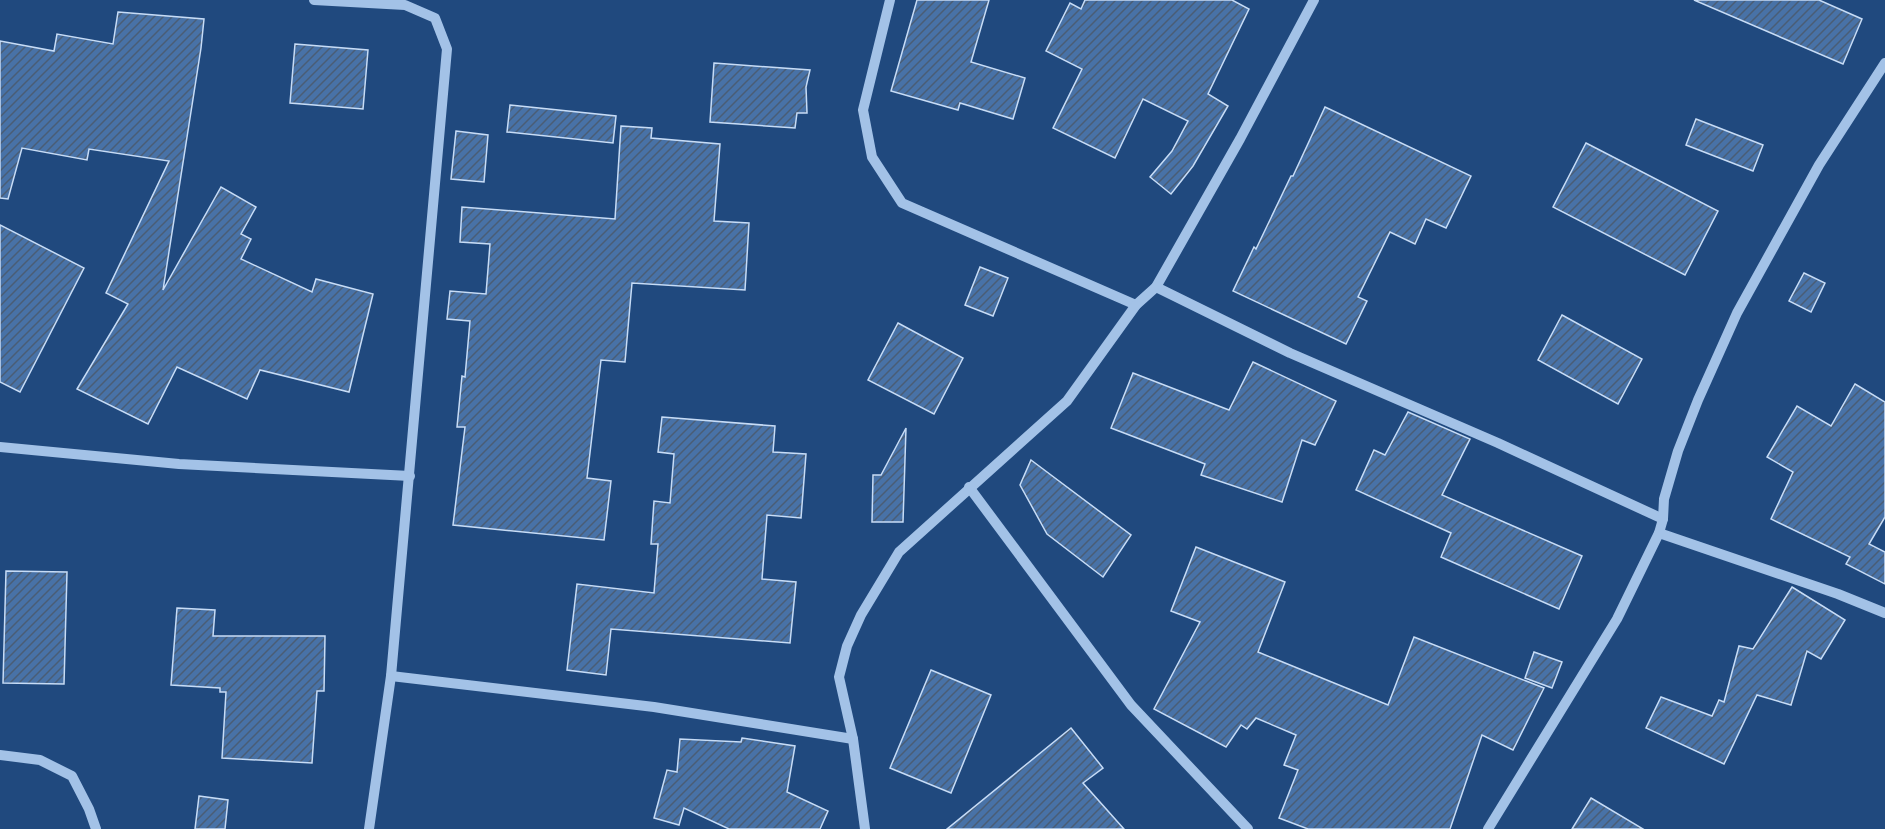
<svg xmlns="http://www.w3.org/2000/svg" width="1885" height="829" font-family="Figtree,sans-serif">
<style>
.building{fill:url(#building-hatch);stroke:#c7dcf6;stroke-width:1.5}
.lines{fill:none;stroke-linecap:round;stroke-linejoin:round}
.minor{stroke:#a3c2e7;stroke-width:10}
</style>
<defs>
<pattern id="building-hatch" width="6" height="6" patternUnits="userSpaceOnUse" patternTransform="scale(1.5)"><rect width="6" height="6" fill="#4872a7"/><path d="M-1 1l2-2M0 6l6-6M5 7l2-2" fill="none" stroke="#4a5d75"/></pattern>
</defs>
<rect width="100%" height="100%" fill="#20497e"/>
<!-- building -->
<g class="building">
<path d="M 917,0 L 989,0 L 971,62 L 1025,78 L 1013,119 L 960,103 L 958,110 L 891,91 Z"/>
<path d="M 1085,0 L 1232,0 L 1249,9 L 1208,94 L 1228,106 L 1193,166 L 1171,194 L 1150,177 L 1172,151 L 1188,121 L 1143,99 L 1115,158 L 1053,128 L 1082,69 L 1046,51 L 1070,3 L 1081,9 Z"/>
<path d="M 1694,0 L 1819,0 L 1862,19 L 1843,64 Z"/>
<path d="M 118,12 L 204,19 L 201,48 L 163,290 L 221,187 L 256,207 L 241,234 L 251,239 L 241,259 L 312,292 L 316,279 L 373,294 L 349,392 L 260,370 L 247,399 L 177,367 L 148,424 L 77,389 L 128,304 L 106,293 L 169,161 L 89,149 L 87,160 L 22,148 L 8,199 L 0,198 L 0,41 L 54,51 L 57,34 L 113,44 Z"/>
<path d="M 295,44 L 368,50 L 363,109 L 290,103 Z"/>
<path d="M 714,63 L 810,70 L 806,87 L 807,113 L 797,113 L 795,128 L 710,122 Z"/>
<path d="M 510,105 L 616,116 L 613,143 L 507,132 Z"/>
<path d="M 1325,107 L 1471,176 L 1446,228 L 1426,219 L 1415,244 L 1390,232 L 1358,297 L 1367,301 L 1346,344 L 1233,291 L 1254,247 L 1256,249 L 1291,176 L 1293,176 Z"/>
<path d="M 1696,119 L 1763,145 L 1753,171 L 1686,145 Z"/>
<path d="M 621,126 L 652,128 L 651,138 L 720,144 L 714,221 L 749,223 L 745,290 L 632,283 L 625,362 L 601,360 L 587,478 L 611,481 L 604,540 L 453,525 L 465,427 L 457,427 L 462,376 L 465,377 L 470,321 L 447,319 L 450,291 L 486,294 L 490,244 L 460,242 L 462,207 L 615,219 Z"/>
<path d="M 456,131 L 488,135 L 484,182 L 451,179 Z"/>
<path d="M 1586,143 L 1718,211 L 1685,275 L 1553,207 Z"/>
<path d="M 0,225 L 84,268 L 20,392 L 0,382 Z"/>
<path d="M 980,267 L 1008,278 L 993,316 L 965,305 Z"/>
<path d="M 1804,273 L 1825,283 L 1811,312 L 1789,301 Z"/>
<path d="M 1562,315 L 1642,359 L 1618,404 L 1538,360 Z"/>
<path d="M 898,323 L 963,358 L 934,414 L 868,380 Z"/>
<path d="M 1253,362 L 1336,401 L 1315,445 L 1302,440 L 1282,502 L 1201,475 L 1205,464 L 1111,428 L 1133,373 L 1229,410 Z"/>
<path d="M 1855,384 L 1885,402 L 1885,517 L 1869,544 L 1885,552 L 1885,584 L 1846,564 L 1850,557 L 1771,519 L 1793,472 L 1767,457 L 1797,406 L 1831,426 Z"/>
<path d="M 1408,412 L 1470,439 L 1442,495 L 1582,556 L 1559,609 L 1441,557 L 1451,533 L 1356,490 L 1374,450 L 1385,455 Z"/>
<path d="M 662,417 L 775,426 L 773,452 L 806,454 L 801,518 L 767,515 L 762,579 L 796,582 L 790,643 L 611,629 L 606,675 L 567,670 L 577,584 L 654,593 L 658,544 L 651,544 L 654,501 L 670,503 L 674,454 L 658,452 Z"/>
<path d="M 906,428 L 903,522 L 872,522 L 873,475 L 881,475 Z"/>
<path d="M 1031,460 L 1131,535 L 1103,577 L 1047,534 L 1020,485 Z"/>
<path d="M 1196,547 L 1285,582 L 1258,652 L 1388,705 L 1414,637 L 1544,688 L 1513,750 L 1482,735 L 1450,829 L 1308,829 L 1279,818 L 1298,770 L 1284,765 L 1296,735 L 1256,718 L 1247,729 L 1241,725 L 1226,747 L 1154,709 L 1200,622 L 1171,611 Z"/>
<path d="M 6,571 L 67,572 L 64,684 L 3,683 Z"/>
<path d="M 1792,587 L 1845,620 L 1821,659 L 1807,651 L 1791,705 L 1757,695 L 1724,764 L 1646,728 L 1661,697 L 1712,716 L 1719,700 L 1724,702 L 1739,646 L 1753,649 Z"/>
<path d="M 177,608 L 215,610 L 213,636 L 325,636 L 324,691 L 317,691 L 312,763 L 222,758 L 226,692 L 220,692 L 220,688 L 171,685 Z"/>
<path d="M 1534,652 L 1562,662 L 1552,688 L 1525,678 Z"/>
<path d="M 931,670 L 991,695 L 951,793 L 890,768 Z"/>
<path d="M 1071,728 L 1103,768 L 1083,783 L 1124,829 L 947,829 Z"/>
<path d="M 742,738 L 795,746 L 787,792 L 828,811 L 820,829 L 729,829 L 684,808 L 679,825 L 654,818 L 667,770 L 677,772 L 680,739 L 741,742 Z"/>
<path d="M 199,796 L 228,800 L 225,829 L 195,829 Z"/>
<path d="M 1591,798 L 1643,829 L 1572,829 Z"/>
</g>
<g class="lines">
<!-- minor -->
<g class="minor">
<path d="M 314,0 L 405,5 L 435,18 L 447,49 L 391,676 L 369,829"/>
<path d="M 890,0 L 863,110 L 872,157 L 902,203 L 1136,305"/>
<path d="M 1156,287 L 1290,353 L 1498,443 L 1663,519"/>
<path d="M 0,447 L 179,464 L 410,476"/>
<path d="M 969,487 L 1131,705 L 1248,829"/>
<path d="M 1659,533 L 1838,594 L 1885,613"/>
<path d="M 391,676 L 654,707 L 853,739"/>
<path d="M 0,755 L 40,760 L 72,776 L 89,809 L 96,829"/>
<path d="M 865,829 L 853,739 L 839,677 L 847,646 L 861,615 L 899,552 L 1067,401 L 1136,305 L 1156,287 L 1240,139 L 1314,0"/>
<path d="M 1488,829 L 1617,619 L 1659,533 L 1663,519 L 1664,499 L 1678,451 L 1698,400 L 1737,313 L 1819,165 L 1885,63"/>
</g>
</g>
</svg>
